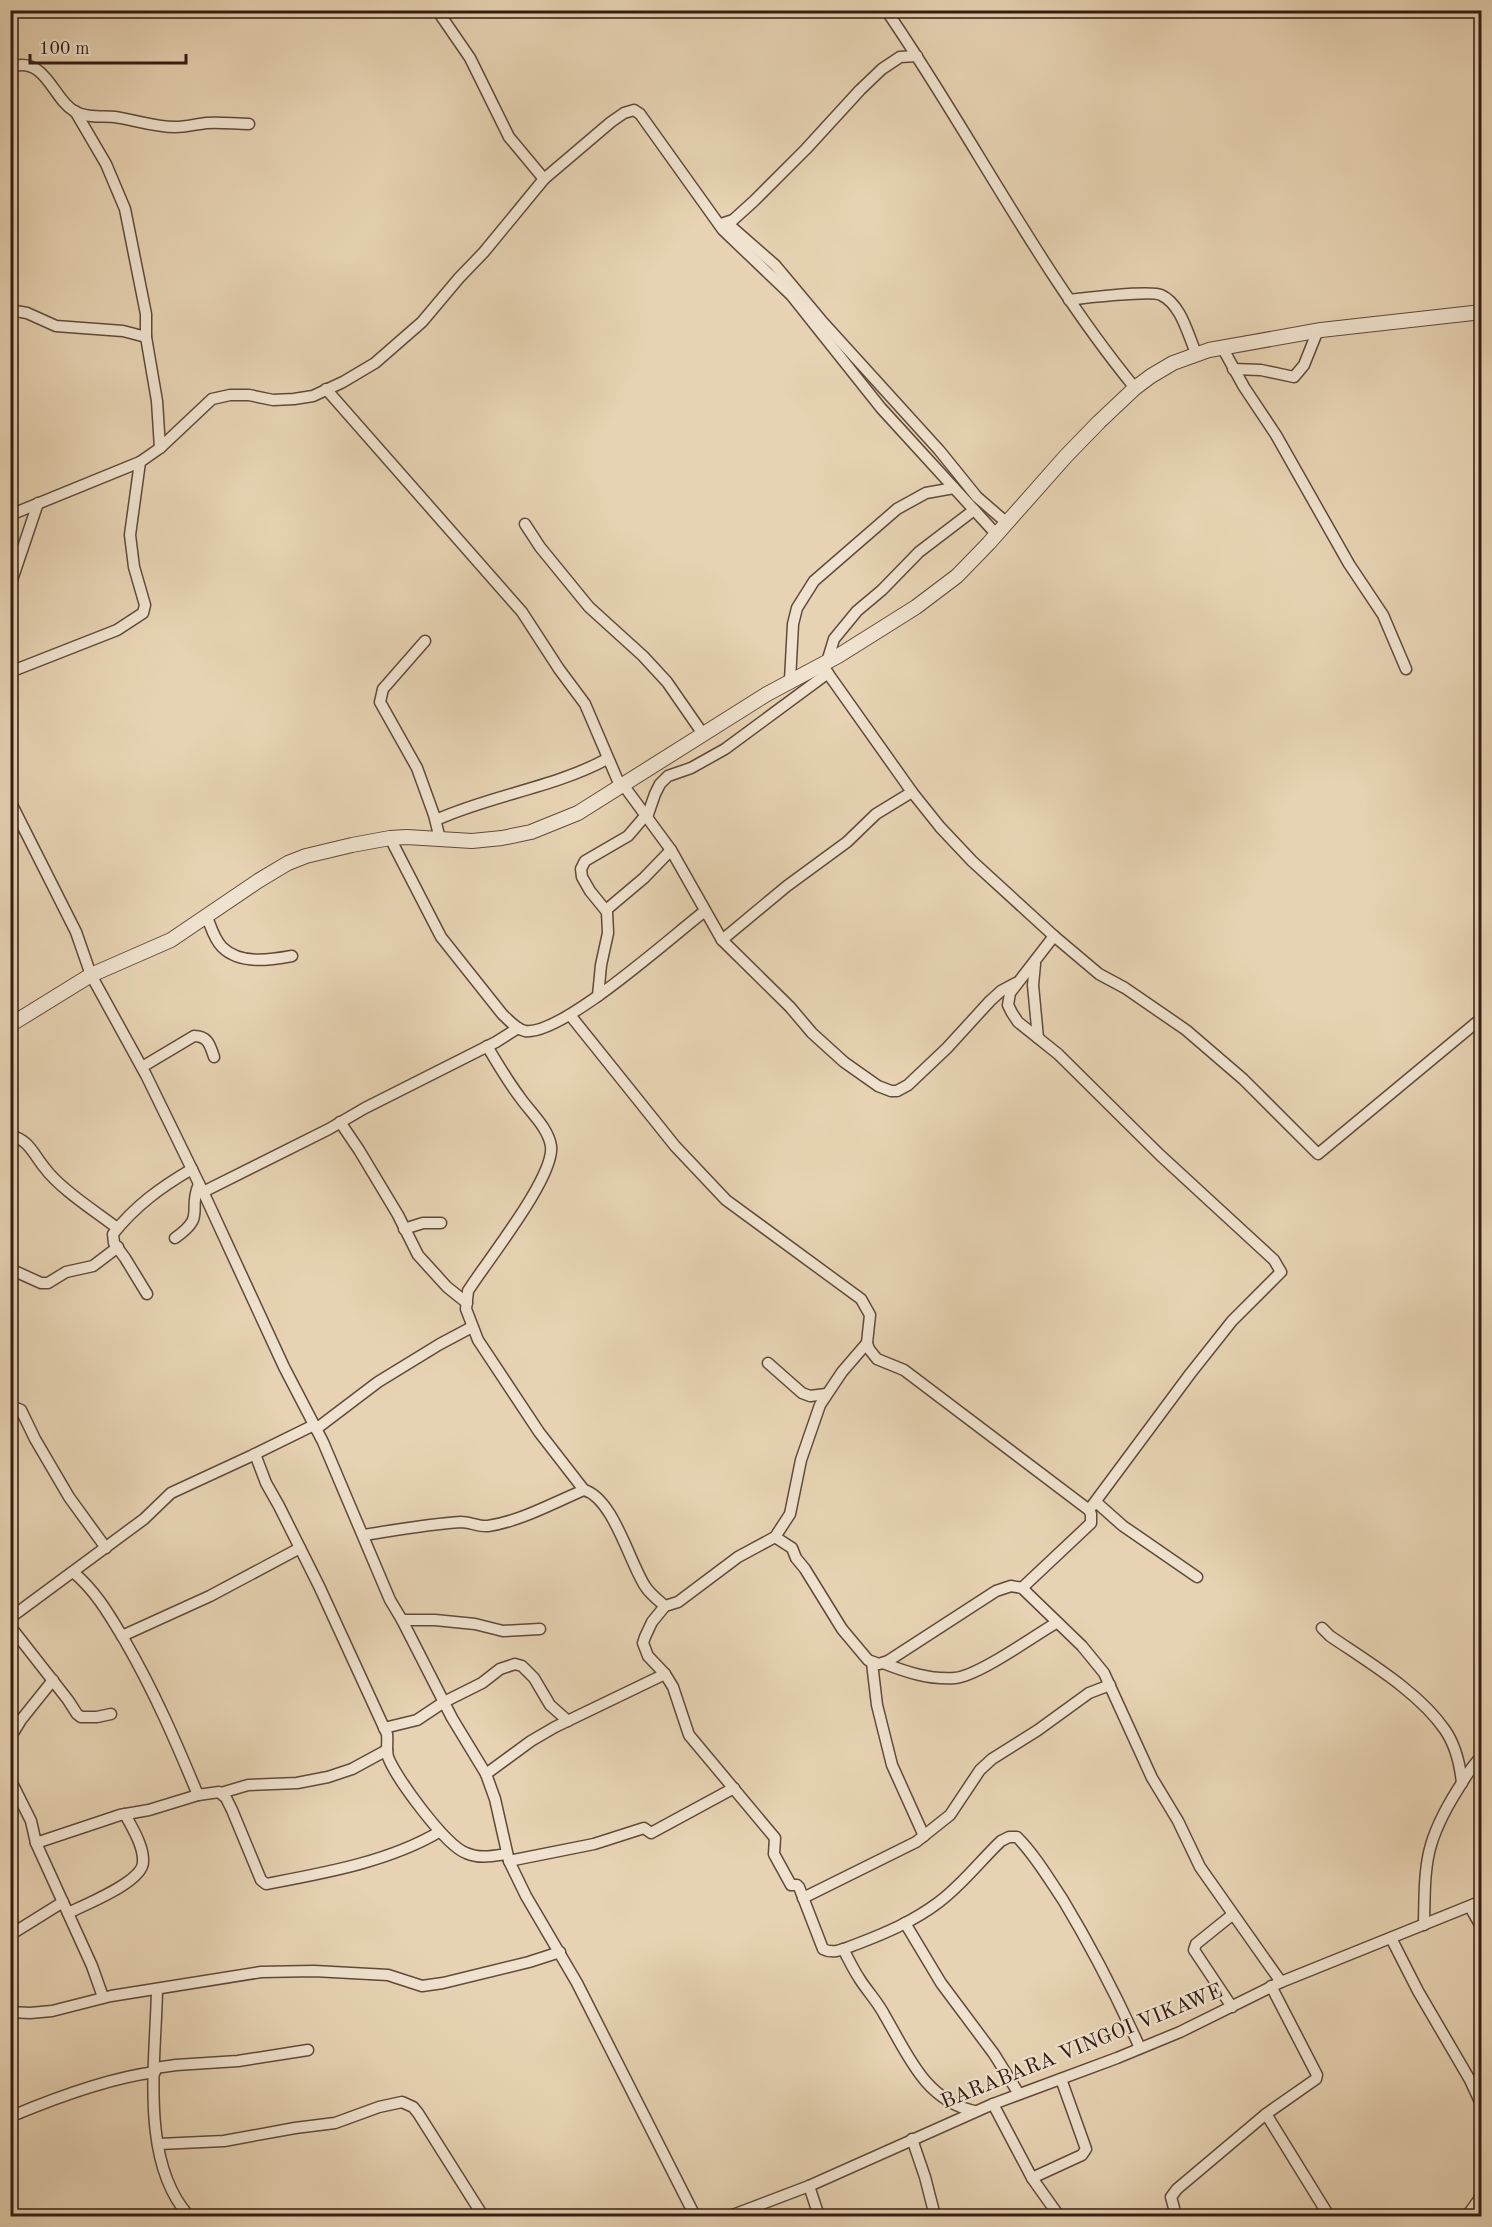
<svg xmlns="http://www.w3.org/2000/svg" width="1492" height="2227" font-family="'Old Standard TT',serif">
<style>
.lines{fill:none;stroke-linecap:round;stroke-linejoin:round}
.minor-casing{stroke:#604a3b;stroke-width:13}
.tertiary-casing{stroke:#604a3b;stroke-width:16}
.minor{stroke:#efe2ce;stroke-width:10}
.tertiary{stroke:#efe2ce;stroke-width:14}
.labels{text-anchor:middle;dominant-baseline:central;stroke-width:4.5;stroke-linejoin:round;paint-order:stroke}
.street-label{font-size:21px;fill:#331c13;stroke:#efe2ce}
</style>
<rect width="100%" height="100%" fill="#e7d3b3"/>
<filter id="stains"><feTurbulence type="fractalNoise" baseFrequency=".00333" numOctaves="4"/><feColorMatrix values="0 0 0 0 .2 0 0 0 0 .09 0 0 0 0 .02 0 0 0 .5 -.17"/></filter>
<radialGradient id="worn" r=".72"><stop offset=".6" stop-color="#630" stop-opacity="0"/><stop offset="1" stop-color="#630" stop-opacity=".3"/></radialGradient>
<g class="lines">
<defs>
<g id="minor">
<path d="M 437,10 L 470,58 L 509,137 L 544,179"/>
<path d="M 886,10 C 972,135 1039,271 1135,388"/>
<path d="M 10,67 C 46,55 52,98 74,111 C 86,118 102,116 115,117 C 135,120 155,127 175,127 C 186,127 196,124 207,123 C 221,122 235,124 249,124"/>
<path d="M 75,111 L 106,164 L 125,209 L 146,314 L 146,337 L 157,401 L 160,448"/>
<path d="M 727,223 L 775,265 L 821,320 L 939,450 L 977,497 L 1007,523"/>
<path d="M 721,224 L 733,220 L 754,201 L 806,149 L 860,90 L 882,69 L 900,57 L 917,56"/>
<path d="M 1069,300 C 1083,298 1151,290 1161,295 C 1181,304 1188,335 1196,353"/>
<path d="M 10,310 L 27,313 L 56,326 L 123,331 L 146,337"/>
<path d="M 1222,347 L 1244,387 L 1276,435 L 1349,564 L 1383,615 L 1406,669"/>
<path d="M 1233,369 L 1261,370 L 1294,377 L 1304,365 L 1318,330"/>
<path d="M 326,389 L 522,612 L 559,669 L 585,704 L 621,788"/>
<path d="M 10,515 L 140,462 L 160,448 L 212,399 L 230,395 L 249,395 L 273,400 L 294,399 L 313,396 L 343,382 L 375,363 L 422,322 L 459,278 L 484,252 L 544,179 L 611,122 L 624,113 L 634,110 L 640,114 L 723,230 L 791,295 L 881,408 L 997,535"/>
<path d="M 525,524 L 540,547 L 589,607 L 643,656 L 667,682 L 703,734"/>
<path d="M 10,586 L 38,503"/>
<path d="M 425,641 L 383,689 L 380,702 L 417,768 L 434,815 L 440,839"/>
<path d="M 827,662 L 834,639 L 857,611 L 882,590 L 919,552 L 974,510"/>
<path d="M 822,665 L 912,792 L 940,827 L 972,861 L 1054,936 L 1099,974 L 1125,988 L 1186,1030 L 1243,1079 L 1318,1154 L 1477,1022"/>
<path d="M 10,672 L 117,630 L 143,613 L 145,605 L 134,567 L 130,535 L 140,462"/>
<path d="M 790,680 L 793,624 L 797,608 L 814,581 L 897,509 L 926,493 L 954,488"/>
<path d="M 624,786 L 671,850 L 722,940 L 790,1007 L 812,1033 L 844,1062 L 878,1086 L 891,1091 L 897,1091 L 908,1085 L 947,1048 L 990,1001 L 1001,991 L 1016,983"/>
<path d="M 10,801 L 76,932 L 91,975 L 146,1075 L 206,1198 L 284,1367 L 323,1442 L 390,1600 L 402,1620 L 452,1718 L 486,1774 L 495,1799 L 509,1861 L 526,1896 L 577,1983 L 695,2216"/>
<path d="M 647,817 L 655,794 L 660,784 L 668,776 L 691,768 L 725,749 L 828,673"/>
<path d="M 436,820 C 491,795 553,788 607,759"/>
<path d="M 390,838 L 441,937 L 503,1015 C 510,1021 516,1029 525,1031 C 562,1036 672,936 705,911"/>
<path d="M 606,910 L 644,878 L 671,850"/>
<path d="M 207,917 C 211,927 214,939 222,947 C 240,965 270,960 292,956"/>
<path d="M 1054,936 L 1010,993 L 1008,1005 L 1012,1013 L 1018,1022 L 1058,1054 L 1160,1155 L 1274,1260 L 1281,1272 L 1232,1321 L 1190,1374 L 1089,1510"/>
<path d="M 722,940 L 787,886 L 847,842 L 876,814 L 912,792"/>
<path d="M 1035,964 L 1033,985 L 1038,1038"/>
<path d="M 598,996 L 601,965 L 608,933 L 607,912 L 590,891 L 582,877 L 581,869 L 585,861 L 628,836 L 646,815"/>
<path d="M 570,1015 L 675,1146 L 726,1200 L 861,1299 L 870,1315 L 867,1343 L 869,1349 L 877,1359 L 904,1370 L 1089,1510 L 1091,1514 L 1091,1523 L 1022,1588"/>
<path d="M 487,1046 C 497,1063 507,1080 519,1096 C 529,1111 548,1127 551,1146 C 555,1177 486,1262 468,1291 L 466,1309 L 478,1340 L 539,1432 L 584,1490"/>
<path d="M 142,1067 L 194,1036 C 208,1036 210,1045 214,1057"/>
<path d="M 340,1122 L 359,1150 L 398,1215 L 418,1255 L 447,1287 L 467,1303"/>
<path d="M 10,1136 C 28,1138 34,1155 44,1167 C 60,1189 95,1211 117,1228"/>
<path d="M 203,1192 L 329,1129 L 365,1108 L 496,1042 L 518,1028"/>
<path d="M 404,1229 L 423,1223 L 441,1223"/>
<path d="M 175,1238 C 207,1216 187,1211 199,1184"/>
<path d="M 10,1269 L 41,1283 L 48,1283 L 66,1272 L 93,1266 L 118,1247"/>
<path d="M 147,1294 L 125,1258 L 114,1243 L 113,1234 C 135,1206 161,1187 192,1169"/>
<path d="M 768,1363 L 802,1393 L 810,1396 L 826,1394"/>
<path d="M 10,1409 L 16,1408 L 21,1410 L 35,1439 L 69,1497 L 106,1548"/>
<path d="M 316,1429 L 378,1382 L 440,1344 L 472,1327"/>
<path d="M 255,1454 L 266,1483 L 279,1506 L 319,1586 L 387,1734 C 388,1741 386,1750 388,1757 C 396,1778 445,1845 466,1853 C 479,1859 493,1856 507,1854"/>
<path d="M 1096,1502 L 1123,1526 L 1197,1577"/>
<path d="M 364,1535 C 396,1530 428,1524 461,1522 C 470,1522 479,1527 488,1526 C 521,1521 553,1503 584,1490 C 613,1498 629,1561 645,1586 C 650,1594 658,1600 665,1606 L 678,1602 L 738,1557 L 775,1537 L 792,1548 L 796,1558 L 805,1569 L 842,1629 L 868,1660 L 879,1664 L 888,1661 L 996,1591 L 1011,1586 L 1022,1588 L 1082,1646 L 1104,1673 L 1152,1778 L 1178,1821 L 1200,1867 L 1281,1982"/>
<path d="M 775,1537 L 790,1514 L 801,1460 L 820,1405 L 842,1372 L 867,1343"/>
<path d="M 73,1572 C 96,1591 110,1616 125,1641 C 154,1691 176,1742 198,1795"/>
<path d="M 665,1606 L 652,1622 L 645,1637 L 643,1643 L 648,1656 L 665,1674 L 673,1687 L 689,1735 L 775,1838 L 774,1854 L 791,1885 L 797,1885 L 799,1887 L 823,1949 C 834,1955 846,1948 857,1944 C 886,1933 914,1921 939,1902 C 962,1885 980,1861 1001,1841 L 1009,1837 L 1017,1837 C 1035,1855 1049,1879 1063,1900 C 1092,1948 1117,1997 1140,2048"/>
<path d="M 10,1618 L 144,1519 L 171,1493 L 251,1456 L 314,1425"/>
<path d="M 402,1620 L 435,1620 L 475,1624 L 503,1631 L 540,1629"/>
<path d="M 10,1626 L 68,1700 L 77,1714 L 81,1717 L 97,1717 L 111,1714"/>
<path d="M 1322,1628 L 1330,1636 C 1368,1662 1419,1692 1445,1730 C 1456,1746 1460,1764 1462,1783"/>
<path d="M 122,1636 L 210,1596 L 300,1548"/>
<path d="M 872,1663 L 877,1705 L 892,1765 L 924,1836"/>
<path d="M 883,1663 C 906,1672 930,1680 955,1678 C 978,1676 1034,1636 1056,1623"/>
<path d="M 384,1728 L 417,1720 L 444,1702 L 482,1683 L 500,1669 L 515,1664 L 522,1666 L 534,1678 L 550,1705 L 568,1721"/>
<path d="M 10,1738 L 21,1720 L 53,1680"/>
<path d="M 486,1774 L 531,1741 L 555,1727 L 665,1674"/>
<path d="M 10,1779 L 31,1821 L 36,1843 L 92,1966 L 103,1997"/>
<path d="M 221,1793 L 248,1785 L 297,1783 L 328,1777 L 352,1769 L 387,1750"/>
<path d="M 36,1843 L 120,1815 L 149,1810 L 198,1795 L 219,1792 L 226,1798 L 232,1810 L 261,1880 L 266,1884 C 324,1873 388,1862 439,1832"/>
<path d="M 509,1861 L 594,1844 L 644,1828 L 651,1833 L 734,1788"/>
<path d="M 803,1898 L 916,1842 L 950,1815 L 980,1770 L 992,1759 L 1038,1730 L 1089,1693 L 1110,1685"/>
<path d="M 1470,1907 L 1482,1928"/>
<path d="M 68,1913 C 84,1905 143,1882 143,1862 C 144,1846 132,1828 125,1814"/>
<path d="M 1232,1915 L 1196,1944 L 1194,1950 L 1232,2007"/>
<path d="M 905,1923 L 941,1983 L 994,2054 L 1019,2094"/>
<path d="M 1424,1925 C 1425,1864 1424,1843 1458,1789 C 1465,1778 1472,1765 1482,1756"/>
<path d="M 10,1935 L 63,1902"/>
<path d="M 1391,1938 L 1418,1991 L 1470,2080 L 1482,2106"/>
<path d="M 843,1949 C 848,1958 853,1969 859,1978 C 867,1991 878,2002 885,2016 C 908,2055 925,2100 974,2111"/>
<path d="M 157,1989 C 156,2058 139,2161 189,2216"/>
<path d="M 10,2012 L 30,2013 L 52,2011 L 111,1996 L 261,1972 L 314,1971 L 388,1975 L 422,1986 L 443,1983 L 529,1962 L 560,1952"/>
<path d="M 155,2068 L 176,2065 L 238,2061 L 308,2050"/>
<path d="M 10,2085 L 10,2129"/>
<path d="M 993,2104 L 1032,2178 L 1059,2216"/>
<path d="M 1266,2114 L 1329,2216"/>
<path d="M 12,2116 C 55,2098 109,2078 155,2072"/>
<path d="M 912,2139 L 925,2177 L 935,2216"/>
<path d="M 159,2144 L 224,2141 L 295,2128 L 335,2123 L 379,2107 L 402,2102 L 413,2107 L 418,2113 L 483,2216"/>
<path d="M 1032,2178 L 1082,2155 L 1086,2149 L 1061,2079"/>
<path d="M 809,2186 L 819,2216"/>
<path d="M 1174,2208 L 1171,2197 L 1177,2189 L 1266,2114 L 1316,2079 L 1317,2075 L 1271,1986"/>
<path d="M 730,2216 L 809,2186 L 993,2104 L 1117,2058 L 1180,2032 L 1281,1982 L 1482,1901"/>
<path d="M 1467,2216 L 1482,2195"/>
</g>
<path id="tertiary" d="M 10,1025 L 91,975 L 171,940 L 258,881 L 288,863 L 306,856 L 352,845 L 390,838 L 407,837 L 472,841 L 502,838 L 531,832 L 578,813 L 767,694 L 838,656 L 916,607 L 957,576 L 989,543 L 1066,456 L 1099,422 L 1135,388 L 1151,376 L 1173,363 L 1209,350 L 1321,330 L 1482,312"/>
</defs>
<!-- minor casing -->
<use href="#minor" class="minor-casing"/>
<!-- tertiary casing -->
<use href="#tertiary" class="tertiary-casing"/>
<!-- minor -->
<use href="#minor" class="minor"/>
<!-- tertiary -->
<use href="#tertiary" class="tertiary"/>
</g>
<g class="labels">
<!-- street labels -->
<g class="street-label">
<text transform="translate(1082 2047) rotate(-22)">BARABARA VINGOI VIKAWE</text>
</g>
</g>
<!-- margin -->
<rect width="1492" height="2227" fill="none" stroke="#e7d3b3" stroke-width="36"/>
<rect x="12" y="12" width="1468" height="2203" fill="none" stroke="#331c13" stroke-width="3"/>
<rect x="18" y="18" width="1456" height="2191" fill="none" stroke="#331c13" stroke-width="1.5"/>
<!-- scale -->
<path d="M30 54v9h156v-9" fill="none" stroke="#331c13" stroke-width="3"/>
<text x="39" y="54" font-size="18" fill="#331c13" stroke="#efe2ce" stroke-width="4.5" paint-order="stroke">100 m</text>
<rect width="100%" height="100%" filter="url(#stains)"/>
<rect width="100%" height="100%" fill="url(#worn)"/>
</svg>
